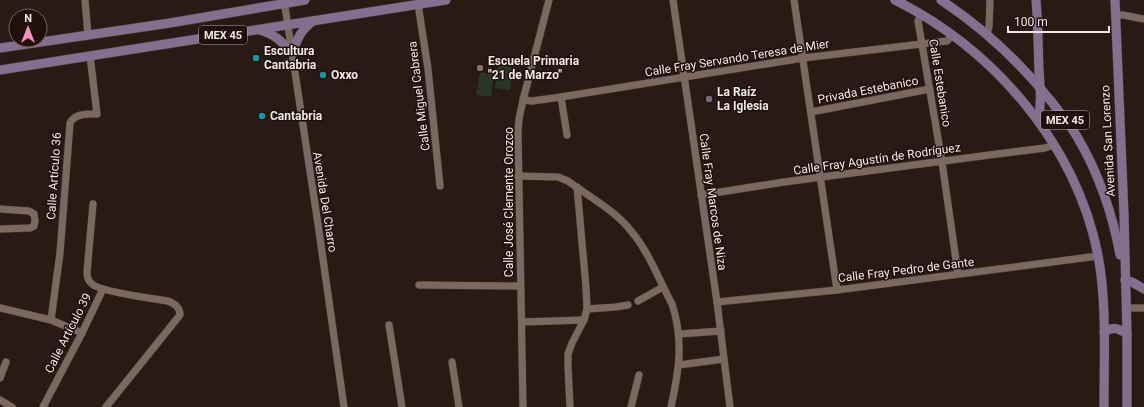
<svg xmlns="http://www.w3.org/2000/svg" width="1144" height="407" font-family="Roboto,sans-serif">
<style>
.green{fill:#293526}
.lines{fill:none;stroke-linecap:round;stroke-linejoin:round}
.minor-casing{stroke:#423734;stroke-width:8}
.major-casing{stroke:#423734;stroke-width:10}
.minor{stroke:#7b6960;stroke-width:7}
.major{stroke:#856f8f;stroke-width:9}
.culture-dot{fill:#0f9aa8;stroke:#1f110a;stroke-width:1.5}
.education-dot{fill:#8d6e63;stroke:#1f110a;stroke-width:1.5}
.worship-dot{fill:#6b7280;stroke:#1f110a;stroke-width:1.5}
.labels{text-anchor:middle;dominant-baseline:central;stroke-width:3;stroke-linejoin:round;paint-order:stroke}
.shield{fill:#1f110a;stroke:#b3a8a2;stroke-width:1}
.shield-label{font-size:11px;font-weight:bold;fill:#f2e8e3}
.poi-label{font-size:12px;font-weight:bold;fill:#f2e8e3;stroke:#1f110a;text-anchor:start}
.street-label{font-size:12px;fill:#f2e8e3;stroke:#1f110a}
</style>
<rect width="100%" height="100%" fill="#291a13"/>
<!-- green -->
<g class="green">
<path d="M 498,65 L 513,67 L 510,90 L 495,88 Z"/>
<path d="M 480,72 L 494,74 L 491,97 L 476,95 Z"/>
</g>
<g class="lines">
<defs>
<g id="minor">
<path d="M 85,0 L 88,35"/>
<path d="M 284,0 L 318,224 L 344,407"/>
<path d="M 673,0 L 717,302 L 730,407"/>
<path d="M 794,0 L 837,290"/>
<path d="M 418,4 L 428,69 L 440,186"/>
<path d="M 921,14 L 918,21 L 942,162 L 958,274"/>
<path d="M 1115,15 L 1123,15 L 1144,19"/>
<path d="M 987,34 L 989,27 L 990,0"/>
<path d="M 561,97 L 567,135"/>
<path d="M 523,100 L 532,101 L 561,97 L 803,58 L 947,41 L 953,35"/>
<path d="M 811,112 L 930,89"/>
<path d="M 518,176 L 558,177 L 568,181 C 588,196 616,211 631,231 C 649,252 659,280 672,304 C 684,341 679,370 671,407"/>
<path d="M 701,195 L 784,182 L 997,154 L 1045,148 L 1054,145"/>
<path d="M 93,204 L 87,272 C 87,276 88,281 92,284 C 99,291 154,299 168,301 C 175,304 180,307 180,315 L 106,407"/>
<path d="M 0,209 L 29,211 L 34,214 L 35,221 L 34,226 L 30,228 L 0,229"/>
<path d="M 419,285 L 520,286"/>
<path d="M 638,301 L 663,287"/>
<path d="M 717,302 L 837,290 L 1098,256"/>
<path d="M 0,308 L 51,320 L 82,333"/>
<path d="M 1126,308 L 1144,308"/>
<path d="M 587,309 L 616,307 L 628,305"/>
<path d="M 51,320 L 60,253 L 70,123 C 75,113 88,114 97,114 L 90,56"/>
<path d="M 522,322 L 584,320"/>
<path d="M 389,325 L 402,407"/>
<path d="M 679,334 L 721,331"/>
<path d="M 452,362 L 459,407"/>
<path d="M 679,365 L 724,359"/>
<path d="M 0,378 L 6,362"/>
<path d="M 0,400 L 12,407"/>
<path d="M 43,407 L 82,333 L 103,289"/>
<path d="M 523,407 L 518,132 L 519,119 L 523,100 L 549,0"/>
<path d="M 570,407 L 568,366 L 568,354 L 572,343 L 584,320 L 587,309 L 586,287 L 577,187"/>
<path d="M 631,407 L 639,375"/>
</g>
<g id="major">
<path d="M 895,0 C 995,50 1076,145 1098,255 C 1107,303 1104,358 1104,407"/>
<path d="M 941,0 C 983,28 1019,61 1051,101 C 1059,112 1069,123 1076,135 C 1098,171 1113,215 1120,255"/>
<path d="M 1036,0 C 1038,23 1038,46 1039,69 C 1040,88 1042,102 1038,121"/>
<path d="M 1115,0 L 1124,215 L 1127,334 L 1127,407"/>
<path d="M 260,30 C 276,35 281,41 292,53 C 298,38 300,31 313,21"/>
<path d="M 0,48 L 170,23 L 305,0"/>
<path d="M 0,70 L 446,0"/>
<path d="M 1125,280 L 1132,282 L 1144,289"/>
<path d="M 1104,332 C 1113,326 1118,328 1127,334"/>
</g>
</defs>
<!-- minor casing -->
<use href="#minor" class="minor-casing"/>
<!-- major casing -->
<use href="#major" class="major-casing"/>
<!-- minor -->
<use href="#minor" class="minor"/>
<!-- major -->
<use href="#major" class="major"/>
</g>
<!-- markers -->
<g class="culture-dot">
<circle cx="256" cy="58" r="4"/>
<circle cx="323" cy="75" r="4"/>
<circle cx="262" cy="116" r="4"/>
</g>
<circle class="education-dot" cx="480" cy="68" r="4"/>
<circle class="worship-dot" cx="709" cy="99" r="4"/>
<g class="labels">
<!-- shield labels -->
<g class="shield">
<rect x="199" y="26" width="48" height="18" rx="3"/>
<rect x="1041" y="111" width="48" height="18" rx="3"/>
</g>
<g class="shield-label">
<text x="223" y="35">MEX 45</text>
<text x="1065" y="120">MEX 45</text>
</g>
<!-- poi labels -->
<g class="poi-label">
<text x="264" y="51">Escultura<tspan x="264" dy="14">Cantabria</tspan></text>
<text x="488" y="61">Escuela Primaria<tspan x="488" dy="14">"21 de Marzo"</tspan></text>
<text x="331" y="75">Oxxo</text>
<text x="717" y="92">La Raíz<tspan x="717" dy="14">La Iglesia</tspan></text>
<text x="270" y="116">Cantabria</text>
</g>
<!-- street labels -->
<g class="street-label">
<text transform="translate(737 58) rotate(-9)">Calle Fray Servando Teresa de Mier</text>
<text transform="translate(940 83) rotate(81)">Calle Estebanico</text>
<text transform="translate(868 90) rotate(-11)">Privada Estebanico</text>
<text transform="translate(419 96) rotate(-97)">Calle Miguel Cabrera</text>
<text transform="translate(1108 141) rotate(-93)">Avenida San Lorenzo</text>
<text transform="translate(877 159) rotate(-8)">Calle Fray Agustín de Rodríguez</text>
<text transform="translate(54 176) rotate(-86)">Calle Artículo 36</text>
<text transform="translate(325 202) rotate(81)">Avenida Del Charro</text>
<text transform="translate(509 202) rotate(-90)">Calle José Clemente Orozco</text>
<text transform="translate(713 202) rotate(82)">Calle Fray Marcos de Niza</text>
<text transform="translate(906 270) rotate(-7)">Calle Fray Pedro de Gante</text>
<text transform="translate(68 333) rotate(-63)">Calle Artículo 39</text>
</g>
</g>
<!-- north arrow -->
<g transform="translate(28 28)"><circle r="19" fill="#1f110a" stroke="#736761"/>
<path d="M0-3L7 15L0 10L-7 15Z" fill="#fe8ebd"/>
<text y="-6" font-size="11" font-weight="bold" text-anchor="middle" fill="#f2e8e3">N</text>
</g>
<!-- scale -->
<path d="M1008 26v6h101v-6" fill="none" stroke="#f2e8e3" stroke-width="2"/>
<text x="1014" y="26" font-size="12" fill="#f2e8e3" stroke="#1f110a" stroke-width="3" paint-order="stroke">100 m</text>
</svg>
